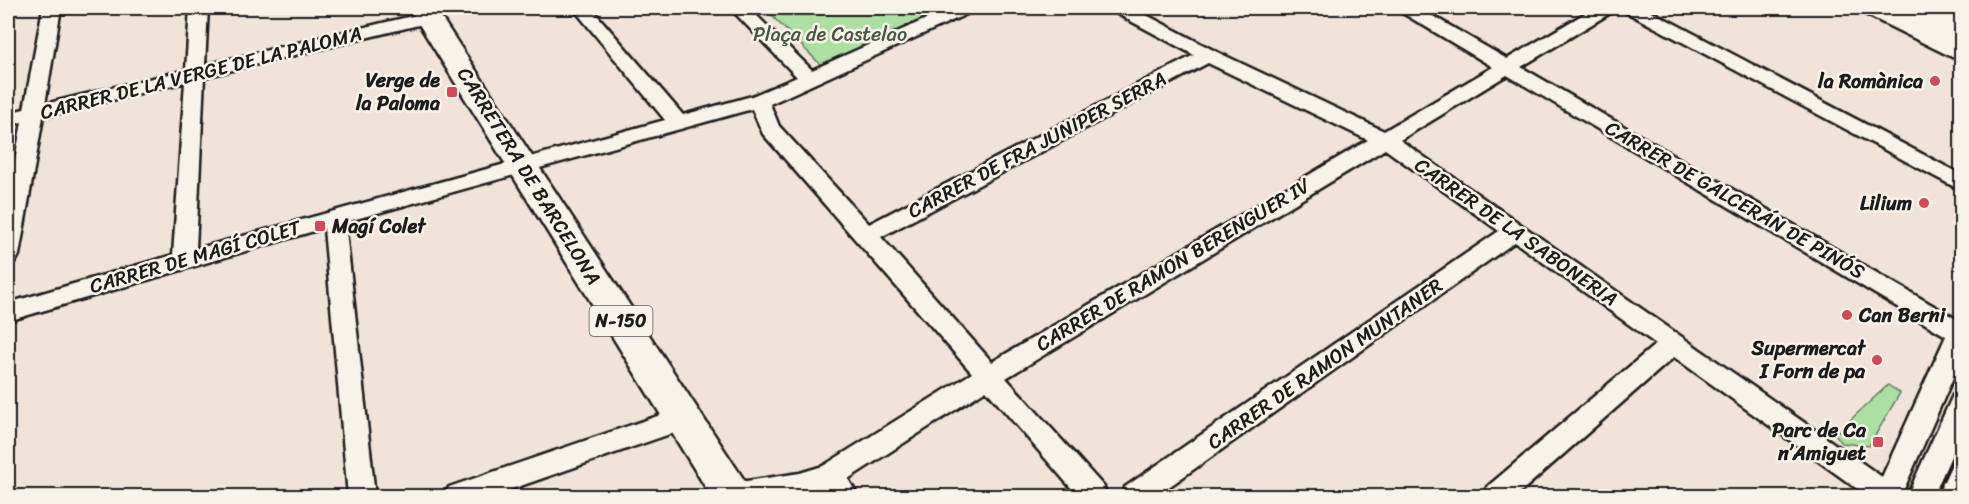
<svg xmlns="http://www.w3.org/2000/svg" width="1969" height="504" font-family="Sriracha,sans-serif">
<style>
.green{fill:#ace0a2;stroke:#647e5f;stroke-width:1.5}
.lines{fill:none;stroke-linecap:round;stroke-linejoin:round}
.street-casing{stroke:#1c1c1c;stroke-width:5}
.secondary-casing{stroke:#1c1c1c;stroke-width:5}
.primary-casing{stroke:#1c1c1c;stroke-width:5}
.street{fill:#f7f3e8;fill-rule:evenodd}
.secondary{fill:#f7f3e8;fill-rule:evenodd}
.primary{fill:#f7f3e8;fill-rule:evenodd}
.poi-dot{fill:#d1495b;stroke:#f7f3e8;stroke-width:2}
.labels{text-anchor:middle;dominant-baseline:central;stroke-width:5;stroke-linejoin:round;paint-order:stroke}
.shield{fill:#f7f3e8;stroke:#5e5c59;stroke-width:1.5}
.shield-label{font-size:18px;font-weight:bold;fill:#1c1c1c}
.park-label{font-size:20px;fill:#475744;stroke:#f7f3e8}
.street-label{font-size:20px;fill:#1c1c1c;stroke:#f7f3e8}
.poi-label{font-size:20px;font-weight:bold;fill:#1c1c1c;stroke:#f7f3e8;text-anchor:end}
</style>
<rect width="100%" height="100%" fill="#f2e3d9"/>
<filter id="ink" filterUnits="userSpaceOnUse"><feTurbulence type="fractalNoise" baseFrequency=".0167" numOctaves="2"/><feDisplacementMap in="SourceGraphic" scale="12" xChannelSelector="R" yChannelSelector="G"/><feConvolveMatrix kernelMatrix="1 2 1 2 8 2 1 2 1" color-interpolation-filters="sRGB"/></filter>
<g filter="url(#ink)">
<!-- green -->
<g class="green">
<path d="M 764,8 L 947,8 L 822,66 Z"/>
<path d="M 1888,385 L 1900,393 L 1869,446 L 1842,443 L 1835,434 Z"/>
</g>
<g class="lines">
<defs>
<g id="street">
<path d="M 43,8 L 61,8 L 45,104 L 186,70 L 190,8 L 208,8 L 205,65 L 429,12 L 435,13 L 438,17 L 435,21 L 204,77 L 196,249 L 665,120 L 573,8 L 591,8 L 683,115 L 752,96 L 797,77 L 730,8 L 749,8 L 812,70 L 951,8 L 974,8 L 971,12 L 770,104 L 779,126 L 869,224 L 1194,55 L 1114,12 L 1111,8 L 1133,8 L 1215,51 L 1384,131 L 1493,67 L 1401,12 L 1398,8 L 1419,8 L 1507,59 L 1594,8 L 1615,8 L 1612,12 L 1521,67 L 1958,320 L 1962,319 L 1962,357 L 1901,496 L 1867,496 L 1674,357 L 1516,496 L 1484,496 L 1487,487 L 1656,344 L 1515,242 L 1156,496 L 1122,496 L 1125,487 L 1499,231 L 1385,149 L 1006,378 L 1104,487 L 1107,496 L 1078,496 L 986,390 L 848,479 L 858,496 L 830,496 L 824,489 L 801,496 L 714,496 L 717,487 L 727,484 L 800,473 L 823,466 L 972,373 L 763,134 L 752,109 L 345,222 L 375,496 L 348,496 L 324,228 L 8,321 L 8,303 L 173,255 L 185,82 L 43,117 L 19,255 L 16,261 L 8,263 L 8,198 L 22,122 L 8,125 L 8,113 L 24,109 ZM 1208,63 L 1368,140 L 992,362 L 881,237 ZM 1507,75 L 1946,336 L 1882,477 L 1400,140 Z"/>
<path d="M 1623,8 L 1645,8 L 1962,175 L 1962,191 L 1626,12 Z"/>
<path d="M 1893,8 L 1915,8 L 1962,30 L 1962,43 L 1896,12 Z"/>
<path d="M 1962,392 L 1962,432 L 1933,496 L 1907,496 L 1953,395 Z"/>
<path d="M 684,407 L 693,410 L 697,418 L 693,426 L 492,496 L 445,496 L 449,487 Z"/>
<path d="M 1962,459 L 1962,496 L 1937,496 L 1953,462 Z"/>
</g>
<g id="secondary">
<path d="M 1861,8 L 1894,8 L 1962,40 L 1962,59 L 1952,57 L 1865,14 Z"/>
<path d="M 1916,8 L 1949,8 L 1962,14 L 1962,32 L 1920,14 Z"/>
</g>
<path id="primary" d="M 409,8 L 435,8 L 746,483 L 752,496 L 711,496 Z"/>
</defs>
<!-- street casing -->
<use href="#street" class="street-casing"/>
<!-- secondary casing -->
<use href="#secondary" class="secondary-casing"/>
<!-- primary casing -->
<use href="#primary" class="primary-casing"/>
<!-- street -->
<use href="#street" class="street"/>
<!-- secondary -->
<use href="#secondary" class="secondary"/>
<!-- primary -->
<use href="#primary" class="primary"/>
</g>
</g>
<!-- markers -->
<g class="poi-dot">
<circle cx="1935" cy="81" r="6"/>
<rect x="446" y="86" width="12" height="12" rx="3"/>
<circle cx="1924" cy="203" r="6"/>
<rect x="314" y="220" width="12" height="12" rx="3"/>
<circle cx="1847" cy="315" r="6"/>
<circle cx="1877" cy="360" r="6"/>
<rect x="1872" y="436" width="12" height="12" rx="3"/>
</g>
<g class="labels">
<!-- shield labels -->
<rect class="shield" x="589.5" y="306" width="63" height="30" rx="4.5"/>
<g class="shield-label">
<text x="621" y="321">N-150</text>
</g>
<!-- park labels -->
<g class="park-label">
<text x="830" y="34">Plaça de Castelao</text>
</g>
<!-- street labels -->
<g class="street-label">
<text transform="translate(201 73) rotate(-14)">CARRER DE LA VERGE DE LA PALOMA</text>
<text transform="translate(1037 145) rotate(-28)">CARRER DE FRA JUNIPER SERRA</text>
<text transform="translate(529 176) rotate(58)">CARRETERA DE BARCELONA</text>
<text transform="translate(1735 200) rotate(30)">CARRER DE GALCERÁN DE PINÓS</text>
<text transform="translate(1516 232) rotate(35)">CARRER DE LA SABONERIA</text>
<text transform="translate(195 257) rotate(-16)">CARRER DE MAGÍ COLET</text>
<text transform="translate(1173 265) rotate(-31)">CARRER DE RAMON BERENGUER IV</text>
<text transform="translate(1325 364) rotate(-35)">CARRER DE RAMON MUNTANER</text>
</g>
<!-- poi labels -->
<g class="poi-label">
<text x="440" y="80">Verge de<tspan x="440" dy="23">la Paloma</tspan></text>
<text x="1923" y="81">la Romànica</text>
<text x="1912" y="203">Lilium</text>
<text x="332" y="226" text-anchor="start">Magí Colet</text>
<text x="1859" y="315" text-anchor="start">Can Berni</text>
<text x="1865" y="348">Supermercat<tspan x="1865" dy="23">I Forn de pa</tspan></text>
<text x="1866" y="430">Parc de Ca<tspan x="1866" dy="23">n’Amiguet</tspan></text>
</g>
</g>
<!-- margin -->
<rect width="1969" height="504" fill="none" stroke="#f7f3e8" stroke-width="30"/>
<rect x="15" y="15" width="1939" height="474" fill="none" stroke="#1c1c1c" stroke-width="2" filter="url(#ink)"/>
</svg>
